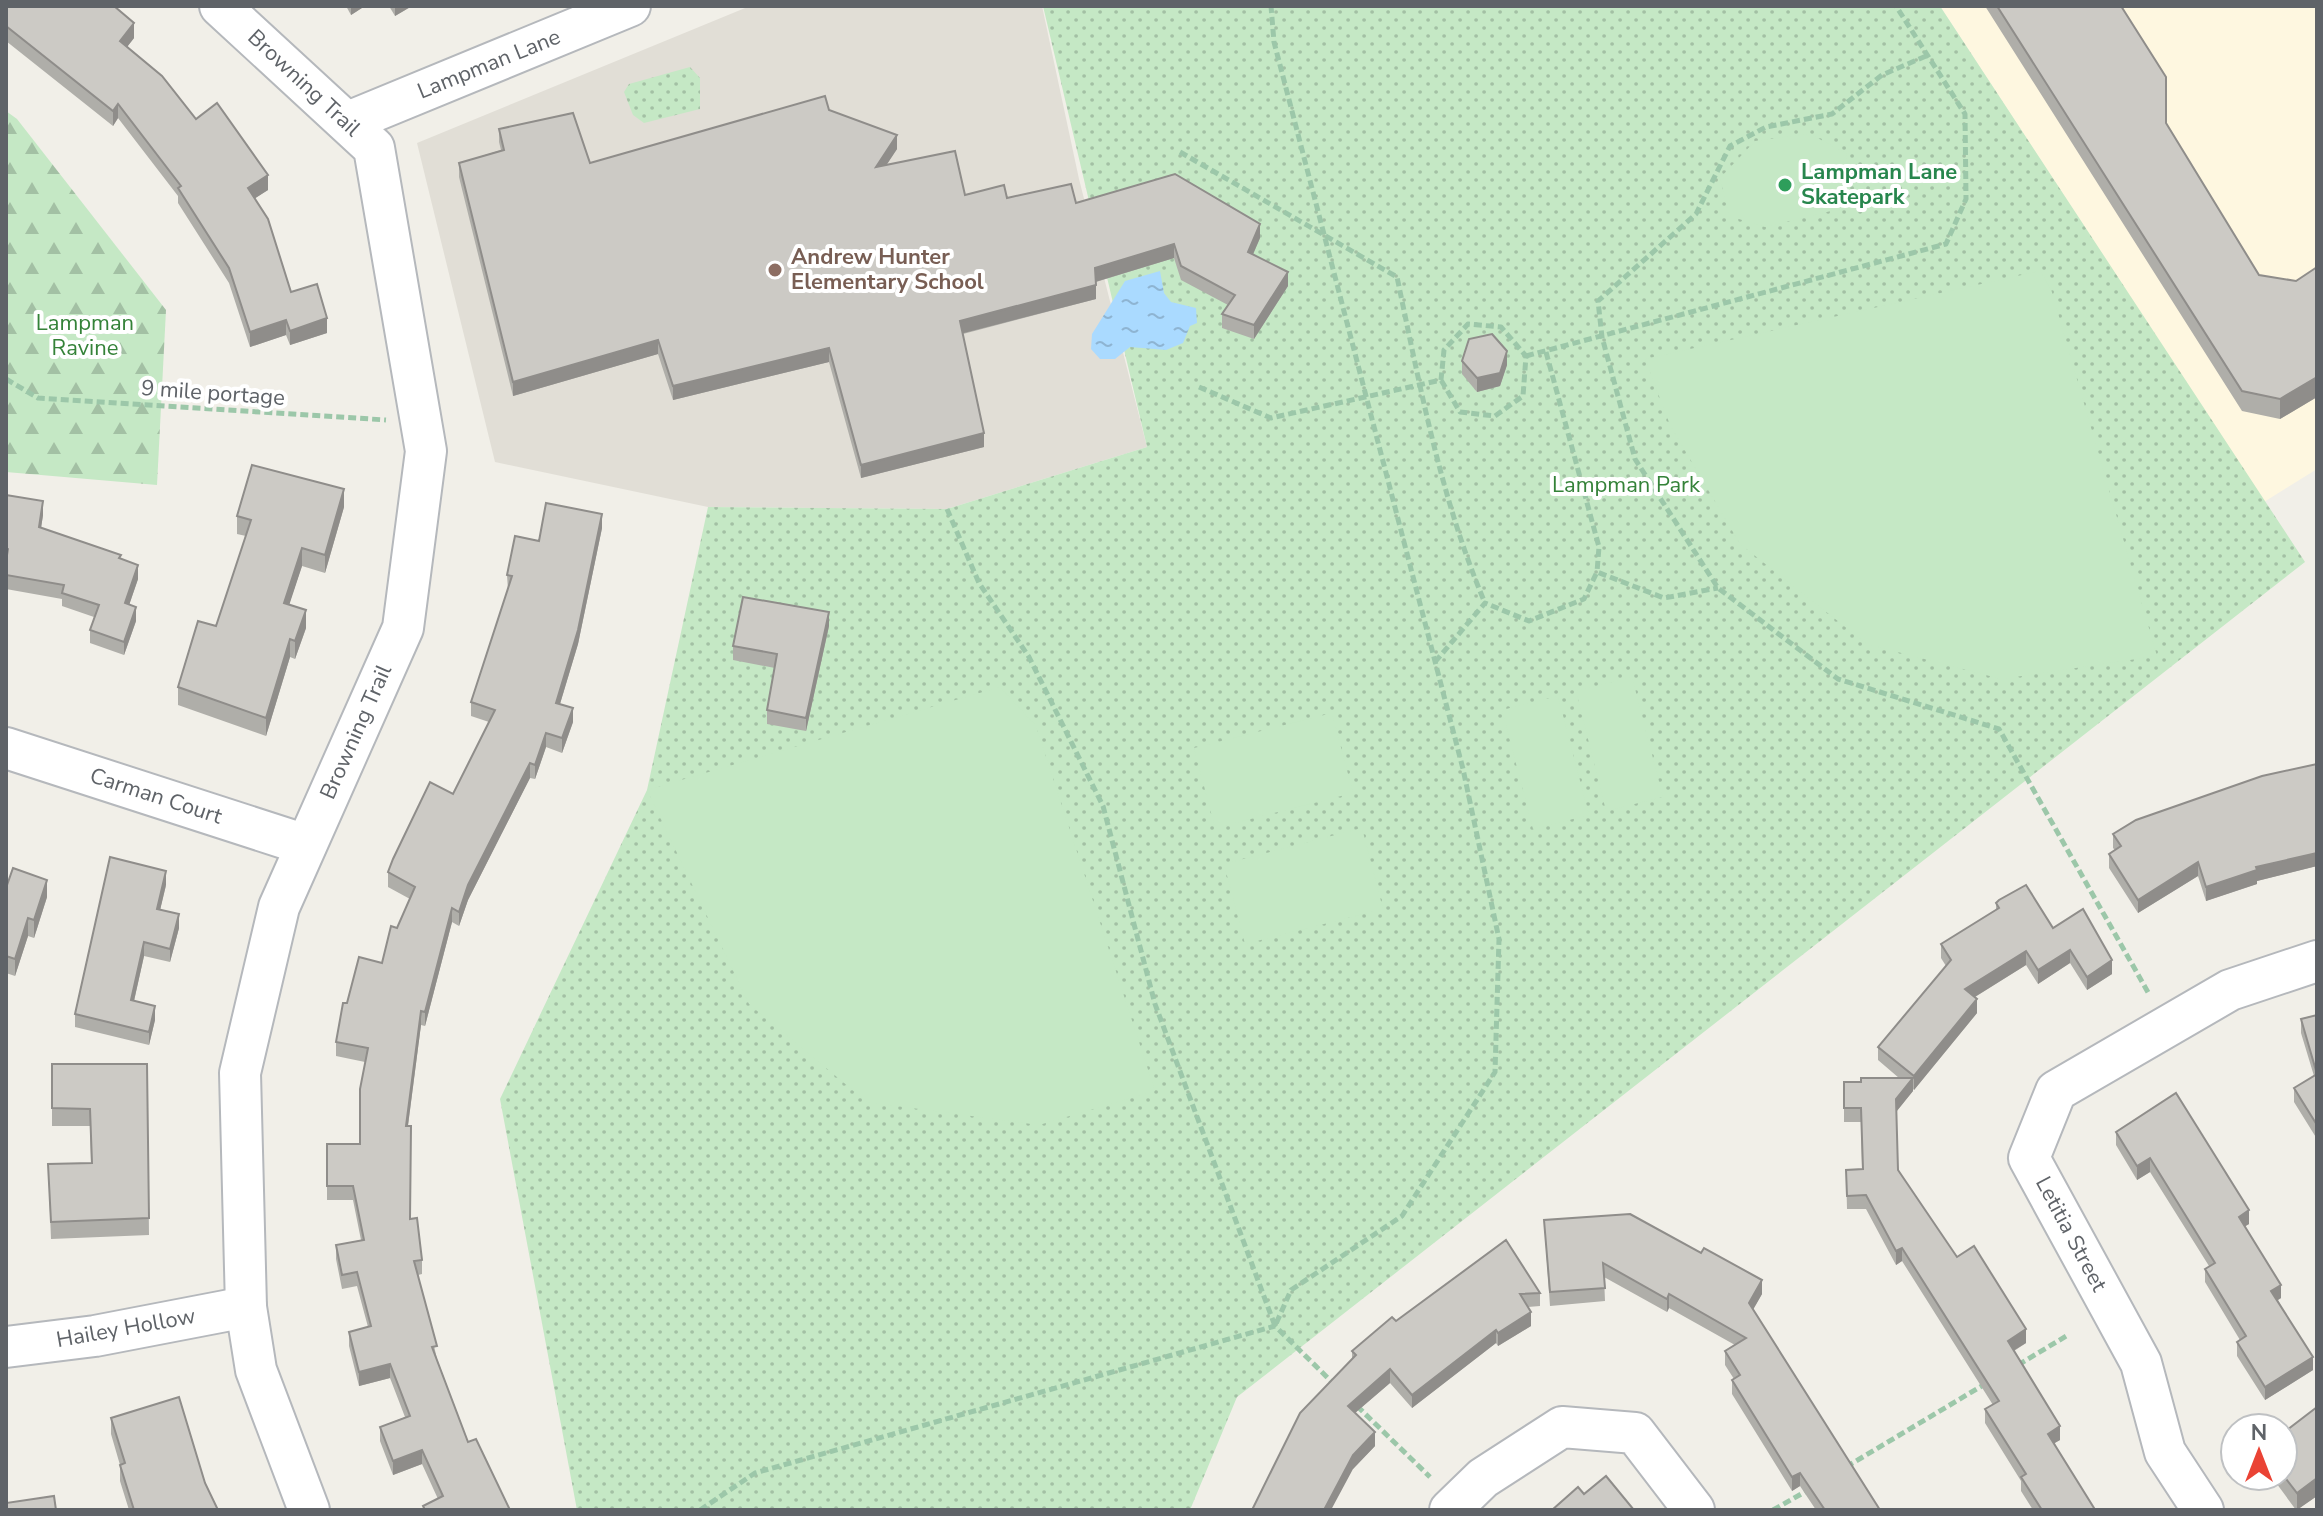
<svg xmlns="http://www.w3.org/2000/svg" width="2323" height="1516" font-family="'Nunito Sans',sans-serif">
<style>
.commercial{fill:#fef7e0}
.education{fill:#e1ded6}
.grass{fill:url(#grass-dots)}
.forest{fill:url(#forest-firs)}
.garden{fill:#c5e8c5}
.water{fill:url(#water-ripples)}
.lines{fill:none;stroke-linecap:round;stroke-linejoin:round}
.street-casing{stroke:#b5b8bc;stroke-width:44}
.path{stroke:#9cc7a9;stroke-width:5;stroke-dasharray:8 4;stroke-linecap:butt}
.street{stroke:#fff;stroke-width:40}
.wall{fill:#afaea9}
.shaded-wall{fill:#8f8d8a}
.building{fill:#cccac5;stroke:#8f8d8a;stroke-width:2}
.leisure-dot{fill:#2e9e5b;stroke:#fff;stroke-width:3}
.education-dot{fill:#8d6e63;stroke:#fff;stroke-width:3}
.labels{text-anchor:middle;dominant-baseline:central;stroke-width:8;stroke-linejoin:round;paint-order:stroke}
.street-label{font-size:22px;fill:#5f6368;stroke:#fff}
.leisure-label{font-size:22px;font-weight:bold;fill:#27864d;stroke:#fff;text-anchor:start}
.education-label{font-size:22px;font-weight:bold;fill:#785e54;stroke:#fff;text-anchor:start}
.park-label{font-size:22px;fill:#348238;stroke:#fff}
</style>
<defs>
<pattern id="grass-dots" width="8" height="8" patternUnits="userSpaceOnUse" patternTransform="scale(2)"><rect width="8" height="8" fill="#c5e8c5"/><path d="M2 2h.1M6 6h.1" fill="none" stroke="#a3c0a4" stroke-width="1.8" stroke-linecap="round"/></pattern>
<pattern id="forest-firs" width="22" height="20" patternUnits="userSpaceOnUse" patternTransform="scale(2)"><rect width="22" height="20" fill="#c5e8c5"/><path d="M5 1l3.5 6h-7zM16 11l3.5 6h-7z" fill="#a3c0a4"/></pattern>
<pattern id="water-ripples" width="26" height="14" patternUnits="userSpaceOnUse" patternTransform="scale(2)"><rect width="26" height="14" fill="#aadaff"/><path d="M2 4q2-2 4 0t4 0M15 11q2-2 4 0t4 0" fill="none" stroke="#8eb4d2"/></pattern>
</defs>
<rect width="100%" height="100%" fill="#f1efe8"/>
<!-- commercial -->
<path class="commercial" d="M 1940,6 L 2317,6 L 2317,469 L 2264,502 Z"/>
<!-- education -->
<path class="education" d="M 750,6 L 1042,6 L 1079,179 L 1147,447 L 947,509 L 708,507 L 495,462 L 417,143 Z"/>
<!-- grass -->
<g class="grass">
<path d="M 1043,6 L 1940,6 L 2305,562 L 1237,1397 L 1190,1510 L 577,1510 L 500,1099 L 647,790 L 708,507 L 947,509 L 1147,447 Z"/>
<path d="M 690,67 L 700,78 L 700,109 L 644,123 L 633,115 L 624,92 L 629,84 Z"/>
</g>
<!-- forest -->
<path class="forest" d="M 6,111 L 17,119 L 166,310 L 157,485 L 6,472 Z"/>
<!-- garden -->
<g class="garden">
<path d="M 1810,134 L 1846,153 L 1849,191 L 1831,211 L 1765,227 L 1729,216 L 1720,178 L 1755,141 Z"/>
<path d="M 2040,271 L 2051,289 L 2157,656 L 2001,679 L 1867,644 L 1740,544 L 1670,425 L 1645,359 Z"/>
<path d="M 1632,677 L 1663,797 L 1606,811 L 1576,691 Z"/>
<path d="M 1000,687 L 1036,726 L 1155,1091 L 1039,1125 L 867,1102 L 749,1004 L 647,790 Z"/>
<path d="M 1558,696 L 1589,815 L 1533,829 L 1502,710 Z"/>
<path d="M 1332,713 L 1353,793 L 1215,828 L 1194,748 Z"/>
<path d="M 1362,828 L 1383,909 L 1245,944 L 1224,864 Z"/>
</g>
<!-- water -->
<path class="water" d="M 1160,271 L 1164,293 L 1171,302 L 1196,308 L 1197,323 L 1190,326 L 1183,343 L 1166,350 L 1130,347 L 1115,359 L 1100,359 L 1091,349 L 1092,334 L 1125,281 Z"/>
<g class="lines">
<defs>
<g id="street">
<path d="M 220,6 L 374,148 L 426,451 L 403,628 L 279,907 L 240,1073 L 246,1307 L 256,1370 L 309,1510"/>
<path d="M 348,122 L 630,6"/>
<path d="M 6,748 L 306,845"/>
<path d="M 6,1347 L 95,1336 L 246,1307"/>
<path d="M 1450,1510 L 1483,1478 L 1562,1427 L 1635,1433 L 1694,1510"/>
<path d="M 2203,1510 L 2165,1452 L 2141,1363 L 2029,1158 L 2056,1091 L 2230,990 L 2317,961"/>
</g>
</defs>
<!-- street casing -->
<use href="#street" class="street-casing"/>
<!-- path -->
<g class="path">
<path d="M 1926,56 L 1882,75 L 1832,114 L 1766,127 L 1730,146 L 1696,214 L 1598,301 L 1602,337 L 1635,459 L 1718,588 L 1838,679 L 1999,729 L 2149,994"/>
<path d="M 1180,152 L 1397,277 C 1420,386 1441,500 1485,603"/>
<path d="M 1546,352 L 1599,547 L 1597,572"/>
<path d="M 1526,356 L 1946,244 L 1966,199 L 1965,114 L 1896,6"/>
<path d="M 6,379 L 38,398 L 386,420"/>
<path d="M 1199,387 L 1271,418 L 1441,380 L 1444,350 L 1468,324 L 1501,327 L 1526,356 L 1523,396 L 1495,416 L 1460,412 L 1441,380"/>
<path d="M 947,509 L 979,583 L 1029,657 L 1103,806 L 1155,1004 L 1275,1326 L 1291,1290 L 1402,1216 L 1495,1072 L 1499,939 L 1463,769 L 1274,42 L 1271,6"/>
<path d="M 1435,662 L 1485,603 L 1529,621 L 1584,599 L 1597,572 L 1664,598 L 1718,588"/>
<path d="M 2018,1365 L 2068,1335"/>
<path d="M 1357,1406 L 1430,1477"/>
<path d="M 1846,1467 L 1985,1384"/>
<path d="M 700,1510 L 755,1473 L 1275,1326 L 1335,1385"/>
<path d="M 1773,1510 L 1810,1489"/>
</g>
<!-- street -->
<use href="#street" class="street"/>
</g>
<!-- wall -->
<g class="wall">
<path d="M 6,6 L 134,38 L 127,47 L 196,119 L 268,190 L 255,198 L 291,292 L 327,333 L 290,345 L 286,335 L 250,347 L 229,283 L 178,203 L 178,196 L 118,118 L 113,126 L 6,41 Z"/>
<path d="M 346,6 L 365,6 L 351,15 Z"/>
<path d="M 389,6 L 412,6 L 395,16 Z"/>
<path d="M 1985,6 L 2121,6 L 2166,123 L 2259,275 L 2296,281 L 2317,267 L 2317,397 L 2280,419 L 2242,411 Z"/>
<path d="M 829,110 L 897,149 L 886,165 L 965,195 L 1076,203 L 1260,238 L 1253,254 L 1288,286 L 1254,339 L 1222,328 L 1222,314 L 1228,305 L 1181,280 L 1174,258 L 1096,282 L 1096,299 L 963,334 L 984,447 L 861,478 L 829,362 L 673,400 L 658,354 L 513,396 L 459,177 L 459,163 L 501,150 L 499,142 L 499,129 L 590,163 Z"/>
<path d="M 1462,361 L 1507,365 L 1500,386 L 1477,392 L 1462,374 Z"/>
<path d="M 6,495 L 43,515 L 41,528 L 121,559 L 138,579 L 129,605 L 136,621 L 124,655 L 90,643 L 90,630 L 94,617 L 62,606 L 62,599 L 6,589 Z"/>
<path d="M 344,507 L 325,573 L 302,566 L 289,604 L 306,628 L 295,659 L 290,657 L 266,736 L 178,705 L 178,687 L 216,626 L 246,536 L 237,534 L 237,516 Z"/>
<path d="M 602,528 L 578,644 L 560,704 L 573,722 L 562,753 L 546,747 L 535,779 L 530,778 L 468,900 L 459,926 L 452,922 L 425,1026 L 421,1025 L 408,1126 L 410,1219 L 422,1260 L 422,1274 L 418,1275 L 437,1359 L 468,1442 L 510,1510 L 423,1510 L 423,1506 L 438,1499 L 422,1464 L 393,1475 L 380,1441 L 380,1427 L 405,1417 L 390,1378 L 359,1386 L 349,1346 L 349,1332 L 368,1327 L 357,1286 L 342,1289 L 336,1259 L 336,1245 L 361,1240 L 353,1200 L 327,1200 L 327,1144 L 360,1144 L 365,1062 L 336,1056 L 336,1042 L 347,1003 L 382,963 L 410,899 L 388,887 L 388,872 L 453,794 L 489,722 L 471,716 L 471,702 L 508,590 L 507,575 L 539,541 Z"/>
<path d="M 829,626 L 806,731 L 767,724 L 767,710 L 775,668 L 733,660 L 733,646 Z"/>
<path d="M 2317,764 L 2317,866 L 2257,881 L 2257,884 L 2206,901 L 2198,876 L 2138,913 L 2109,868 L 2109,854 L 2115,850 L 2113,848 L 2113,834 Z"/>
<path d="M 166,885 L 160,910 L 179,928 L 170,962 L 144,956 L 134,1001 L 155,1020 L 149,1045 L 75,1027 L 75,1014 Z"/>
<path d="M 6,888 L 47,897 L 34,938 L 28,936 L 15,976 L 6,973 Z"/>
<path d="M 1996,903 L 2053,928 L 2112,974 L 2087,990 L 2070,963 L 2038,984 L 2026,965 L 1975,997 L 1977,1013 L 1914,1090 L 1913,1089 L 1913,1091 L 1896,1112 L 1898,1170 L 1957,1257 L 2026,1343 L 2014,1351 L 2060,1440 L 2054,1443 L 2094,1510 L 2033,1510 L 2021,1491 L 2021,1481 L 1985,1423 L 1985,1409 L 1993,1405 L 1902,1261 L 1896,1265 L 1866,1209 L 1847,1209 L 1846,1170 L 1862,1169 L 1861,1122 L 1844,1122 L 1844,1082 L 1861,1082 L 1899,1078 L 1878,1060 L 1878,1047 L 1946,966 L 1941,958 L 1941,944 L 1996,910 Z"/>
<path d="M 2317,1015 L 2317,1139 L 2294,1102 L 2294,1088 L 2314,1076 L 2301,1033 L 2301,1019 Z"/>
<path d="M 52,1064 L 147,1064 L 149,1235 L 51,1239 L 48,1164 L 91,1163 L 90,1126 L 52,1126 Z"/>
<path d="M 2116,1132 L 2249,1224 L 2245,1226 L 2281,1298 L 2278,1300 L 2313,1370 L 2265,1400 L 2237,1356 L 2237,1342 L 2240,1340 L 2205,1282 L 2205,1269 L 2209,1266 L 2150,1172 L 2137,1180 L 2116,1145 Z"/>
<path d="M 1544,1220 L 1762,1294 L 1753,1309 L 1880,1510 L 1816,1510 L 1800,1486 L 1792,1491 L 1732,1394 L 1732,1380 L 1734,1379 L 1725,1365 L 1725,1351 L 1735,1345 L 1669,1308 L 1667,1312 L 1604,1277 L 1605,1301 L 1550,1306 Z"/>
<path d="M 1506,1240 L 1540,1293 L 1540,1306 L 1528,1307 L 1531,1326 L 1498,1346 L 1496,1343 L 1412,1408 L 1390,1383 L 1355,1413 L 1375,1446 L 1353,1469 L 1352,1351 L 1396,1321 Z"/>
<path d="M 2317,1407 L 2317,1496 L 2296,1510 L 2271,1476 L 2283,1476 L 2283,1433 Z"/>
<path d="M 111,1418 L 205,1483 L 218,1510 L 129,1510 L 120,1481 L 120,1465 L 111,1434 Z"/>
</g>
<!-- shaded-wall -->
<g class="shaded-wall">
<path d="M 351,6 L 365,6 L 351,15 Z"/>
<path d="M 395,6 L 412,6 L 395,16 Z"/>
<path d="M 134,23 L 134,38 L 120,56 L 120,41 Z"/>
<path d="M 118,104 L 118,118 L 113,126 L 113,111 Z"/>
<path d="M 897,135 L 897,149 L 876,181 L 876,167 Z"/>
<path d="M 268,175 L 268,190 L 248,203 L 248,188 Z"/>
<path d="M 1260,224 L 1260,238 L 1248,266 L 1248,252 Z"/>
<path d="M 1174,244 L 1174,258 L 1095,282 L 1095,268 Z"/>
<path d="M 1288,272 L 1288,286 L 1254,339 L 1254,325 Z"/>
<path d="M 1096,285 L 1096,299 L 960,334 L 960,321 Z"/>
<path d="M 327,318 L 327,333 L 290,345 L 290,331 Z"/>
<path d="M 286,320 L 286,335 L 250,347 L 250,332 Z"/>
<path d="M 658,340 L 658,354 L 513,396 L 513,382 Z"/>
<path d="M 829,348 L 829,362 L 673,400 L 673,386 Z"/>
<path d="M 1507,351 L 1507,365 L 1500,386 L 1477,392 L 1477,378 Z"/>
<path d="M 2317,377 L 2317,397 L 2280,419 L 2280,399 Z"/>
<path d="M 984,433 L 984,447 L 861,478 L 861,465 Z"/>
<path d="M 344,489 L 344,507 L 325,573 L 325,555 Z"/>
<path d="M 43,501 L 43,515 L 39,541 L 39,527 Z"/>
<path d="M 602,514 L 602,528 L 578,644 L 556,717 L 556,703 Z"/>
<path d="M 302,548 L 302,566 L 284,621 L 284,603 Z"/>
<path d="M 138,565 L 138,579 L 125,617 L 125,603 Z"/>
<path d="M 136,607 L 136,621 L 124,655 L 124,642 Z"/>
<path d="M 306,610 L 306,628 L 295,659 L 295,641 Z"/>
<path d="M 829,612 L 829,626 L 806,731 L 806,718 Z"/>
<path d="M 290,639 L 290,657 L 266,736 L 266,718 Z"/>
<path d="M 573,708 L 573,722 L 562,753 L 562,738 Z"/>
<path d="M 546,733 L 546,747 L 535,779 L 535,765 Z"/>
<path d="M 530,763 L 530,778 L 468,900 L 459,926 L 459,912 L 468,885 Z"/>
<path d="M 2317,853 L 2317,866 L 2257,881 L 2257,884 L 2206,901 L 2206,887 L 2256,867 Z"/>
<path d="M 2198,862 L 2198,876 L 2138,913 L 2138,900 Z"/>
<path d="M 166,871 L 166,885 L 157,923 L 157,909 Z"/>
<path d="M 47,880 L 47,897 L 34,938 L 34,920 Z"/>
<path d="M 452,908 L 452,922 L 425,1026 L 425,1012 Z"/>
<path d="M 179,914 L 179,928 L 170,962 L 170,949 Z"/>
<path d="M 28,918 L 28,936 L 15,976 L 15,959 Z"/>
<path d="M 144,942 L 144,956 L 131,1014 L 131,1000 Z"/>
<path d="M 2070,950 L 2070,963 L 2038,984 L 2038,970 Z"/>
<path d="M 2026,951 L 2026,965 L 1965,1003 L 1965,989 Z"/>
<path d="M 2112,960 L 2112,974 L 2087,990 L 2087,977 Z"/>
<path d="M 1977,999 L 1977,1013 L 1914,1090 L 1914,1076 Z"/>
<path d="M 155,1006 L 155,1020 L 149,1045 L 149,1032 Z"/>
<path d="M 421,1011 L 421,1025 L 406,1140 L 406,1126 Z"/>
<path d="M 1913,1078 L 1913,1091 L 1896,1112 L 1896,1099 Z"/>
<path d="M 2150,1158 L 2150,1172 L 2137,1180 L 2137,1166 Z"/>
<path d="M 2249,1210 L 2249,1224 L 2239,1230 L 2239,1217 Z"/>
<path d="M 1902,1248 L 1902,1261 L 1896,1265 L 1896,1251 Z"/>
<path d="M 1762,1280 L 1762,1294 L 1749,1317 L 1749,1303 Z"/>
<path d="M 2281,1285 L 2281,1298 L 2271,1304 L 2271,1291 Z"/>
<path d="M 1669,1294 L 1669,1308 L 1667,1312 L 1667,1299 Z"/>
<path d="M 1531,1312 L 1531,1326 L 1498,1346 L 1498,1333 Z"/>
<path d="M 2026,1329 L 2026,1343 L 2008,1354 L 2008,1341 Z"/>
<path d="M 1496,1330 L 1496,1343 L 1412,1408 L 1412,1395 Z"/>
<path d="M 2313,1357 L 2313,1370 L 2265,1400 L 2265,1387 Z"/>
<path d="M 390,1364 L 390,1378 L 359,1386 L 359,1372 Z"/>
<path d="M 1390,1369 L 1390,1383 L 1348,1419 L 1348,1406 Z"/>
<path d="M 2060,1426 L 2060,1440 L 2048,1447 L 2048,1434 Z"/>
<path d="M 1375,1432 L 1375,1446 L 1353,1469 L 1331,1510 L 1324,1510 L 1353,1455 Z"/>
<path d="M 422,1450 L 422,1464 L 393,1475 L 393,1461 Z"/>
<path d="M 1800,1473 L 1800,1486 L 1792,1491 L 1792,1477 Z"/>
<path d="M 2317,1478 L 2317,1496 L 2297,1510 L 2297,1493 Z"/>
</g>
<!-- building -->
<g class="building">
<path d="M 6,6 L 114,6 L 134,23 L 120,41 L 162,76 L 196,119 L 217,103 L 268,175 L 248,188 L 268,219 L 291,292 L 317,284 L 327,318 L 290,331 L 286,320 L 250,332 L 229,268 L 178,188 L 181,186 L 118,104 L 113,111 L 6,26 Z"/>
<path d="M 1997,6 L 2121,6 L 2166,77 L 2166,123 L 2259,275 L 2296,281 L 2317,267 L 2317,377 L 2280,399 L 2242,391 Z"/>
<path d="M 825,96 L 829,110 L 897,135 L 876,167 L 955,151 L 965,195 L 1004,185 L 1007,198 L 1071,184 L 1076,203 L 1175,174 L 1260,224 L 1248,252 L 1288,272 L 1254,325 L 1222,314 L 1235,295 L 1181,266 L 1174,244 L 1095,268 L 1096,285 L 960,321 L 984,433 L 861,465 L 829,348 L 673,386 L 658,340 L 513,382 L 459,163 L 504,150 L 499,129 L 573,113 L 590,163 Z"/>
<path d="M 1492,334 L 1507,351 L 1500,373 L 1477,378 L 1462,361 L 1469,339 Z"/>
<path d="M 252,465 L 344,489 L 325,555 L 302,548 L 284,603 L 306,610 L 295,641 L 290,639 L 266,718 L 178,687 L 198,621 L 216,626 L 251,520 L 237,516 Z"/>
<path d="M 6,495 L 43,501 L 39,527 L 121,555 L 119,558 L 138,565 L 125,603 L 136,607 L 124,642 L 90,630 L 99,605 L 62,593 L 64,585 L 6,575 L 6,561 L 8,549 L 6,548 Z"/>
<path d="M 546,503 L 602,514 L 578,630 L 556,703 L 573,708 L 562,738 L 546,733 L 535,765 L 530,763 L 468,885 L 459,912 L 452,908 L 425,1012 L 421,1011 L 406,1126 L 411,1126 L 410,1219 L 417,1218 L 422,1260 L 414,1261 L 437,1346 L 432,1347 L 468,1442 L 476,1439 L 510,1510 L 425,1510 L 423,1506 L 443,1496 L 422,1450 L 393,1461 L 380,1427 L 410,1416 L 390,1364 L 359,1372 L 349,1332 L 371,1326 L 357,1272 L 342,1275 L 336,1245 L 364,1240 L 353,1186 L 327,1186 L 327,1144 L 360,1144 L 360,1089 L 368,1048 L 336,1042 L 343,1003 L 347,1003 L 359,957 L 382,963 L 391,926 L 397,928 L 415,887 L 388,872 L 393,859 L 430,782 L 453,794 L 495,710 L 471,702 L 512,576 L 507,575 L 515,536 L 539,541 Z"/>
<path d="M 743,597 L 829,612 L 806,718 L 767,710 L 777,654 L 733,646 Z"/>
<path d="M 2317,764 L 2317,853 L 2256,867 L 2257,870 L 2206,887 L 2198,862 L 2138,900 L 2109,854 L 2121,846 L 2113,834 L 2136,820 L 2262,776 Z"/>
<path d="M 110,857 L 166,871 L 157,909 L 179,914 L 170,949 L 144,942 L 131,1000 L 155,1006 L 149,1032 L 75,1014 Z"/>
<path d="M 13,868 L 47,880 L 34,920 L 28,918 L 15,959 L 6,956 L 6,888 Z"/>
<path d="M 2026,885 L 2053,928 L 2083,909 L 2112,960 L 2087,977 L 2070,950 L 2038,970 L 2026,951 L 1965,989 L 1977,999 L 1914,1076 L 1878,1047 L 1951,960 L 1941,944 L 1999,908 L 1996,903 L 1999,900 Z"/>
<path d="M 2317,1015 L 2317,1125 L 2294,1088 L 2317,1074 L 2301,1019 Z"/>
<path d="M 52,1064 L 147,1064 L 149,1218 L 51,1222 L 48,1164 L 92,1163 L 90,1109 L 52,1108 Z"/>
<path d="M 1861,1078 L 1913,1078 L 1896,1099 L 1898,1170 L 1957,1257 L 1974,1246 L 2026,1329 L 2008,1341 L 2060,1426 L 2048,1434 L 2094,1508 L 2091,1510 L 2042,1510 L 2021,1477 L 2026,1474 L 1985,1409 L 1999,1401 L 1902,1248 L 1896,1251 L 1866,1195 L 1847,1196 L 1846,1170 L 1863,1169 L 1861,1108 L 1844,1108 L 1844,1082 L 1861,1082 Z"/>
<path d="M 2176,1093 L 2249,1210 L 2239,1217 L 2281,1285 L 2271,1291 L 2313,1357 L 2265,1387 L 2237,1342 L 2246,1336 L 2205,1269 L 2215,1263 L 2150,1158 L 2137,1166 L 2116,1132 Z"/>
<path d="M 1630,1214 L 1701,1253 L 1704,1248 L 1762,1280 L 1749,1303 L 1880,1510 L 1825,1510 L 1800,1473 L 1792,1477 L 1732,1380 L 1740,1375 L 1725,1351 L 1746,1338 L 1669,1294 L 1667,1299 L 1603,1263 L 1605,1288 L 1550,1292 L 1544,1220 Z"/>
<path d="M 1506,1240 L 1540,1293 L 1520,1294 L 1531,1312 L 1498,1333 L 1496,1330 L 1412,1395 L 1390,1369 L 1348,1406 L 1375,1432 L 1353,1455 L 1324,1510 L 1252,1510 L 1300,1413 L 1356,1355 L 1352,1351 L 1392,1317 L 1396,1321 Z"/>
<path d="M 179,1397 L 205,1483 L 218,1510 L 134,1510 L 120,1465 L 125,1463 L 111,1418 Z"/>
<path d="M 2317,1407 L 2317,1478 L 2297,1493 L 2283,1475 L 2283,1433 Z"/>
<path d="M 1606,1476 L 1634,1510 L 1552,1510 L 1578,1487 L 1584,1494 Z"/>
<path d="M 54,1496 L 56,1510 L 6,1510 L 6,1503 Z"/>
</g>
<!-- markers -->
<circle class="leisure-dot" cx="1785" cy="185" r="8"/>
<circle class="education-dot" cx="775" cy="270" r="8"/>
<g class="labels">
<!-- street labels -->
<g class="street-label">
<text transform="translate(489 64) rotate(-22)">Lampman Lane</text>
<text transform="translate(304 83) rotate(43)">Browning Trail</text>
<text transform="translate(213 393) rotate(4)">9 mile portage</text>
<text transform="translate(356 732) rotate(-66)">Browning Trail</text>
<text transform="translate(156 796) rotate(18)">Carman Court</text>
<text transform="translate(2071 1234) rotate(62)">Letitia Street</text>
<text transform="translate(126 1328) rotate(-10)">Hailey Hollow</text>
</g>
<!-- leisure labels -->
<g class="leisure-label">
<text x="1801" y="172">Lampman Lane<tspan x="1801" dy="25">Skatepark</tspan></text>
</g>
<!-- education labels -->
<g class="education-label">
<text x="791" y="257">Andrew Hunter<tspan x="791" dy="25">Elementary School</tspan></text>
</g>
<!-- park labels -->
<g class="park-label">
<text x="85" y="323">Lampman<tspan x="85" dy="25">Ravine</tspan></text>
<text x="1626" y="485">Lampman Park</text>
</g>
</g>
<!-- border -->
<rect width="2323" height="1516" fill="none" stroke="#5f6368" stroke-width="16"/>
<!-- north arrow -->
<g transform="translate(2259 1452)"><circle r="38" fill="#ffffff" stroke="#bfc1c3" stroke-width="2"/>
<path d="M0-6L14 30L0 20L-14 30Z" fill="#ea4335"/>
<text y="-12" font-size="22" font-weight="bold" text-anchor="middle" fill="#5f6368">N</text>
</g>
</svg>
